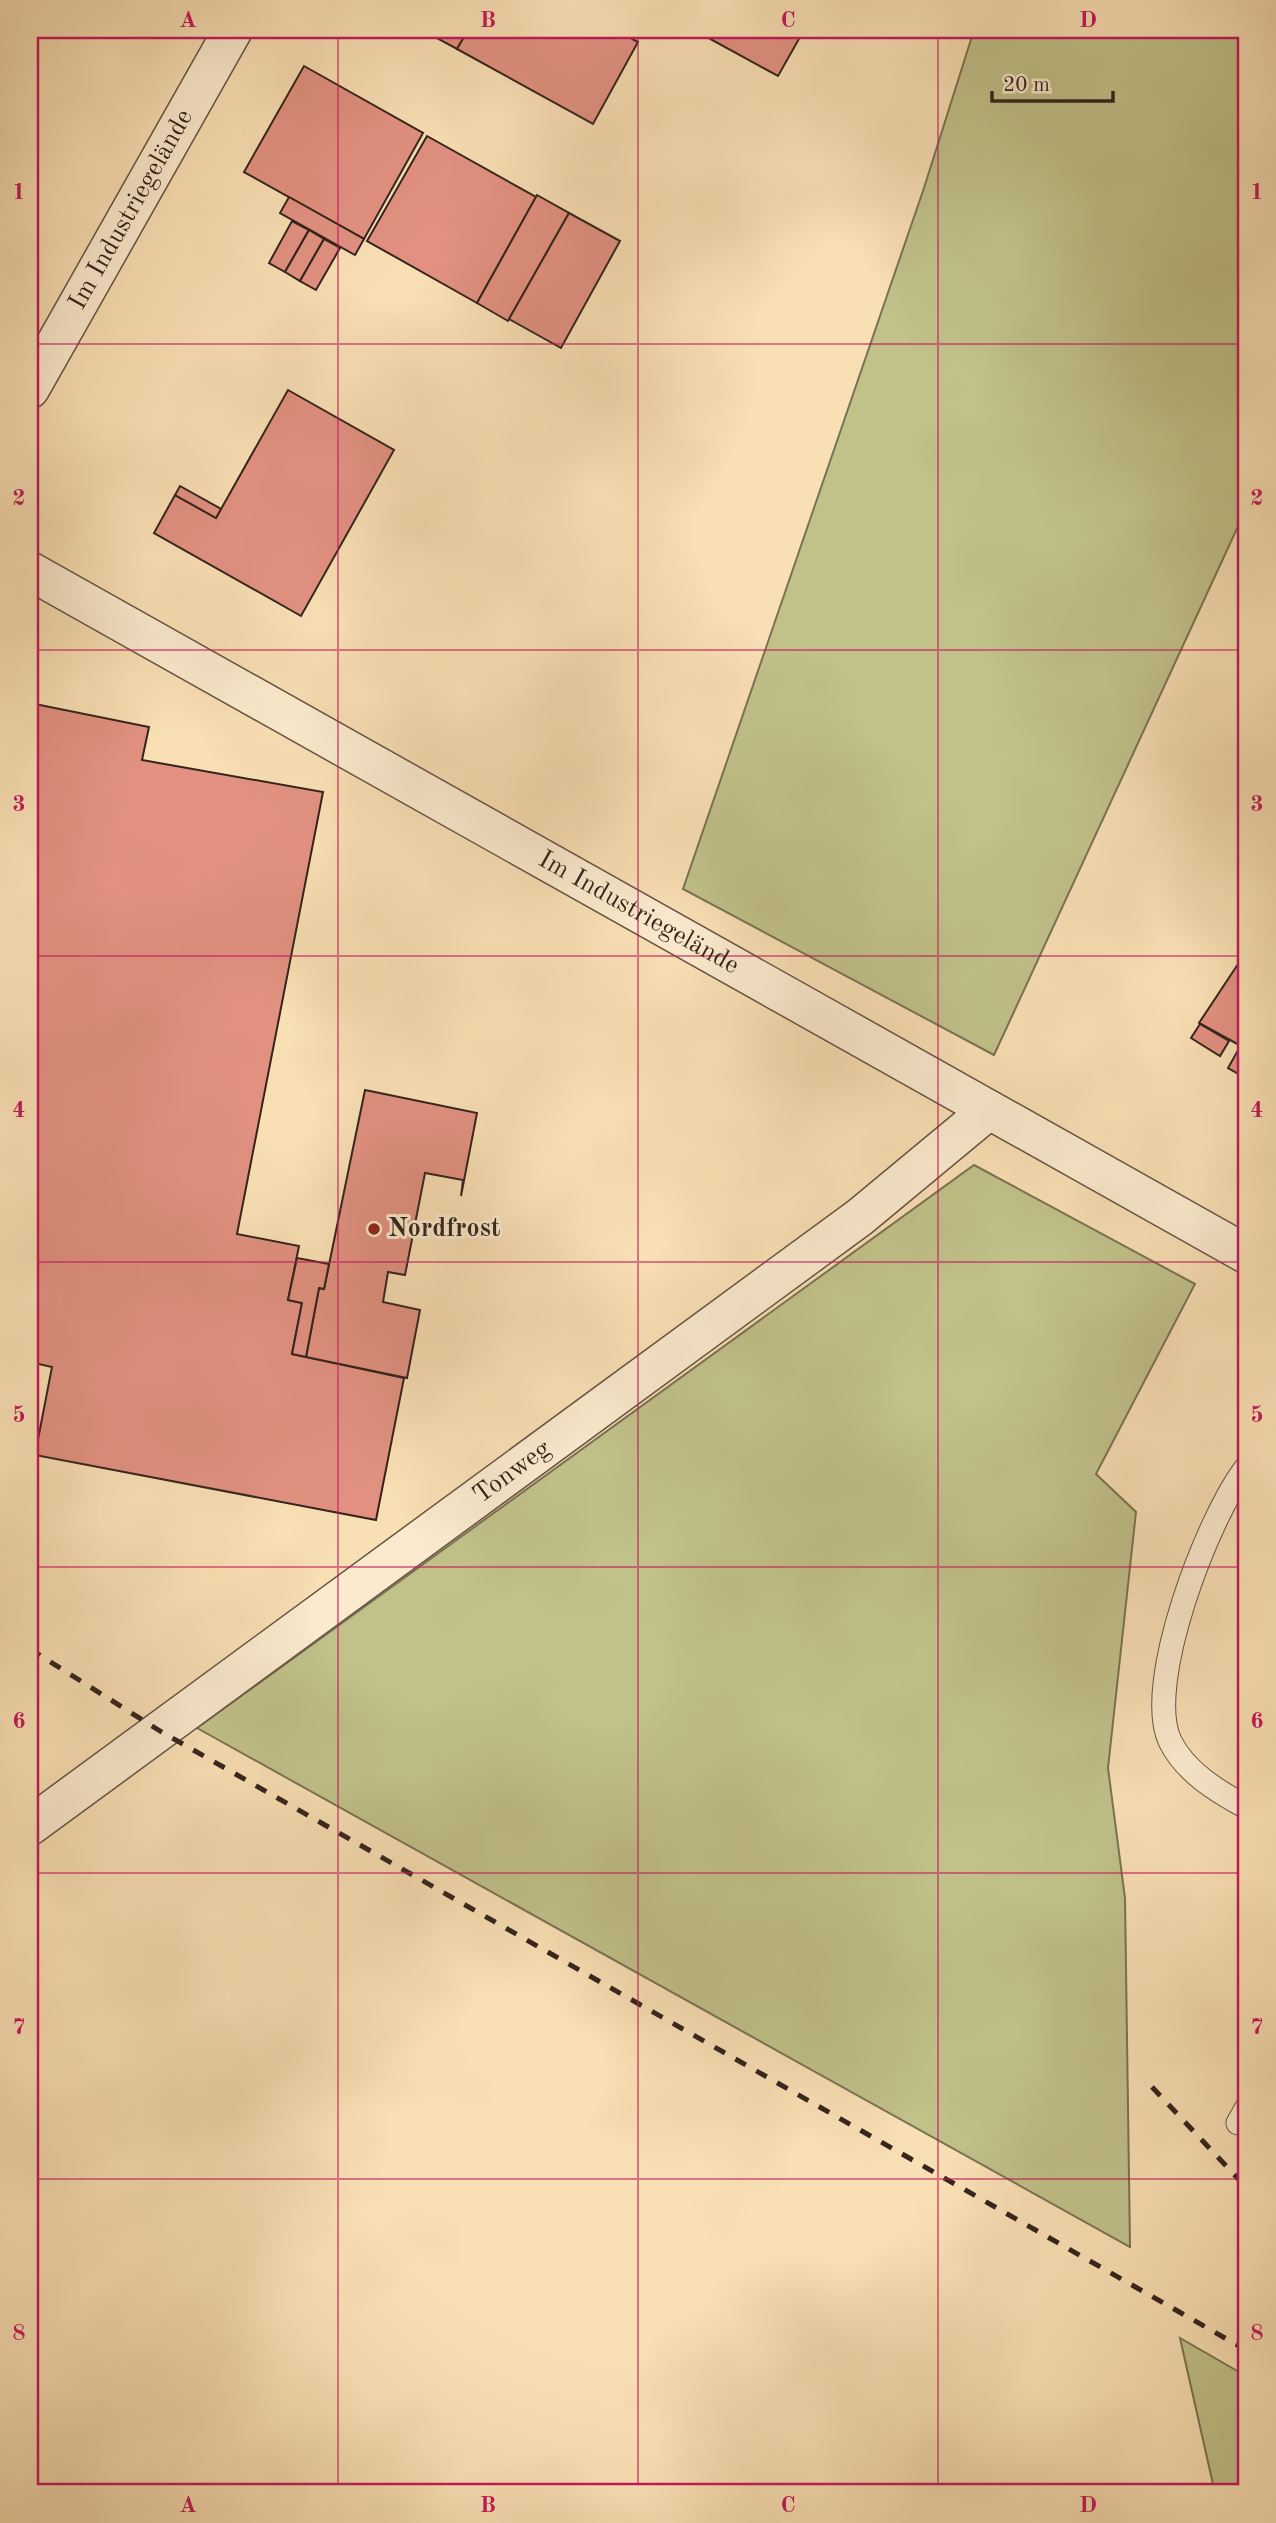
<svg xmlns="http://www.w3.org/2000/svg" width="1276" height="2523" font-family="'Old Standard TT',serif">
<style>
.green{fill:#c1c18a;stroke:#7a7254;stroke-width:2}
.building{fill:#e29181;stroke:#34241d;stroke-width:2}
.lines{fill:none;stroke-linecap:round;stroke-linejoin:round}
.service-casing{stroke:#655343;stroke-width:25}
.minor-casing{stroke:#655343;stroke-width:41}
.service{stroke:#fbeace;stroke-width:23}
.minor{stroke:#fbeace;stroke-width:38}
.rail{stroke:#34241d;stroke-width:5;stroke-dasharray:12 12;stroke-linecap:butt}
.grid{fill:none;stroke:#c2185b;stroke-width:2;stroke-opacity:0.55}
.poi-dot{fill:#8f2418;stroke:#fbeace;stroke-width:2.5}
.labels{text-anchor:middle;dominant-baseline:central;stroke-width:6;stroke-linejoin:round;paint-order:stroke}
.street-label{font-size:26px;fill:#34241d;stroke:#fbeace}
.poi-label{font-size:26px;font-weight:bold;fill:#34241d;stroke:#fbeace;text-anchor:start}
.neatline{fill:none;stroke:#c2185b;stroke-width:2.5}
.grid-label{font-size:23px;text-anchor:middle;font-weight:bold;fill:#c2185b}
</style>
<rect width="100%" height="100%" fill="#f9dfb4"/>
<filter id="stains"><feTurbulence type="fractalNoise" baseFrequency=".00286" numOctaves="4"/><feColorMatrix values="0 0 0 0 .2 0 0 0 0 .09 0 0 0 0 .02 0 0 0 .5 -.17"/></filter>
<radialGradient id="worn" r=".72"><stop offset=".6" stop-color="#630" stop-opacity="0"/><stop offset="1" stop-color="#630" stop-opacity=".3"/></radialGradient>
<!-- green -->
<g class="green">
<path d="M 974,30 L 1246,30 L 1246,509 L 994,1055 L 683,889 L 924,188 Z"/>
<path d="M 974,1165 L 1195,1284 L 1096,1474 L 1136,1512 L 1108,1768 L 1125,1898 L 1130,2247 L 197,1728 Z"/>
<path d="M 1180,2338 L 1246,2376 L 1246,2493 L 1215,2493 Z"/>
</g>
<!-- building -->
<g class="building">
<path d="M 422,30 L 468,30 L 457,49 Z"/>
<path d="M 468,30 L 616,30 L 638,42 L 593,124 L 457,49 Z"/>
<path d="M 694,30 L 804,30 L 778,76 Z"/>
<path d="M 304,66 L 423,133 L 364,239 L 244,172 Z"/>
<path d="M 427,136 L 536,197 L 477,303 L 367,241 Z"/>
<path d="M 537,195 L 569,213 L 508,321 L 477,303 Z"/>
<path d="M 289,197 L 364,239 L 355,255 L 280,213 Z"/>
<path d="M 569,213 L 620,241 L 561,348 L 509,319 Z"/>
<path d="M 292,221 L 309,230 L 285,272 L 269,263 Z"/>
<path d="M 309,230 L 324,239 L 300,281 L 285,272 Z"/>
<path d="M 324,239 L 340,248 L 316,290 L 300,281 Z"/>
<path d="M 288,390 L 394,450 L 301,616 L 154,533 L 175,495 L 216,518 Z"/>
<path d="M 180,486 L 221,509 L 216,518 L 175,495 Z"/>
<path d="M 30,703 L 149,727 L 142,760 L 323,792 L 237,1234 L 299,1246 L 288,1300 L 302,1303 L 292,1354 L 404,1378 L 376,1520 L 35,1455 L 52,1367 L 30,1362 Z"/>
<path d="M 1246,952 L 1246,1036 L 1241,1046 L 1199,1023 Z"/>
<path d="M 1200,1024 L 1229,1041 L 1220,1056 L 1191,1038 Z"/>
<path d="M 1246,1036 L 1246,1078 L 1228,1068 Z"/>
<path d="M 365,1090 L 477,1113 L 461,1196 L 463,1180 L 425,1173 L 405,1275 L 388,1272 L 383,1302 L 420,1310 L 407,1378 L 306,1357 L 319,1288 L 324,1289 Z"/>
<path d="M 297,1258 L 329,1264 L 324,1289 L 319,1288 L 306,1357 L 292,1354 L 302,1303 L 288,1300 Z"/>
</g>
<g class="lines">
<defs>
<g id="service">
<path d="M 1246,1468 C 1209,1515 1143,1684 1170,1741 C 1185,1772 1217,1791 1246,1807"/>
<path d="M 1238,2123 L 1246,2109"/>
</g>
<g id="minor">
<path id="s1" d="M 30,389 L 233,30"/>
<path id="s2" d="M 30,571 L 1246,1254"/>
<path id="s3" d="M 30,1826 L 860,1217 L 989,1110"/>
</g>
</defs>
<!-- service casing -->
<use href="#service" class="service-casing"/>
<!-- minor casing -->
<use href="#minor" class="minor-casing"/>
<!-- service -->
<use href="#service" class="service"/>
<!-- minor -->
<use href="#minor" class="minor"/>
<!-- rail -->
<g class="rail">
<path d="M 30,1649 L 160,1731 L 1246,2350"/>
<path d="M 1152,2087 L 1246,2187"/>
</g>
</g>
<!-- grid -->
<path class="grid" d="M 338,30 L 338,2493M 638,30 L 638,2493M 938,30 L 938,2493M 30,344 L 1246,344M 30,650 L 1246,650M 30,956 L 1246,956M 30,1262 L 1246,1262M 30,1567 L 1246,1567M 30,1873 L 1246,1873M 30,2179 L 1246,2179"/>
<!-- markers -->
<circle class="poi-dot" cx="374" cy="1229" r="7"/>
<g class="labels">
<!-- street labels -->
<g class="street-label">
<text stroke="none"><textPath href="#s1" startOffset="206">Im Industriegelände</textPath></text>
<text stroke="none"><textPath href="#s2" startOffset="698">Im Industriegelände</textPath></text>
<text stroke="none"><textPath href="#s3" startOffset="598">Tonweg</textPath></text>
</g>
<!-- poi labels -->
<g class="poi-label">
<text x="388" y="1229">Nordfrost</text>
</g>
</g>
<!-- margin -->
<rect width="1276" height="2523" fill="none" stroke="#f9dfb4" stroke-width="77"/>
<!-- scale -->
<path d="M992 91v10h121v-10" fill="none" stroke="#34241d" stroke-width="3.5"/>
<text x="1003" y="91" font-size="21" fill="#34241d" stroke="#fbeace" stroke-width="5" paint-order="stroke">20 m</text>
<rect x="38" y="38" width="1200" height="2446" class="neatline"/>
<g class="grid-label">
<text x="188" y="27">A</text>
<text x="488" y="27">B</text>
<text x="788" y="27">C</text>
<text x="1088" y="27">D</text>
<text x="19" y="199">1</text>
<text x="1257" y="199">1</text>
<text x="19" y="505">2</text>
<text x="1257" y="505">2</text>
<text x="19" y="811">3</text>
<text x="1257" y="811">3</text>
<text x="19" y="1117">4</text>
<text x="1257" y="1117">4</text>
<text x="19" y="1422">5</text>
<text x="1257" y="1422">5</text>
<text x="19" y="1728">6</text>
<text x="1257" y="1728">6</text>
<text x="19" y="2034">7</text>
<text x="1257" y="2034">7</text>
<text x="19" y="2340">8</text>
<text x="1257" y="2340">8</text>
<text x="188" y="2512">A</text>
<text x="488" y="2512">B</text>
<text x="788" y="2512">C</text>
<text x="1088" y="2512">D</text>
</g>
<rect width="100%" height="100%" filter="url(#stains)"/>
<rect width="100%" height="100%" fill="url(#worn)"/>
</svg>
